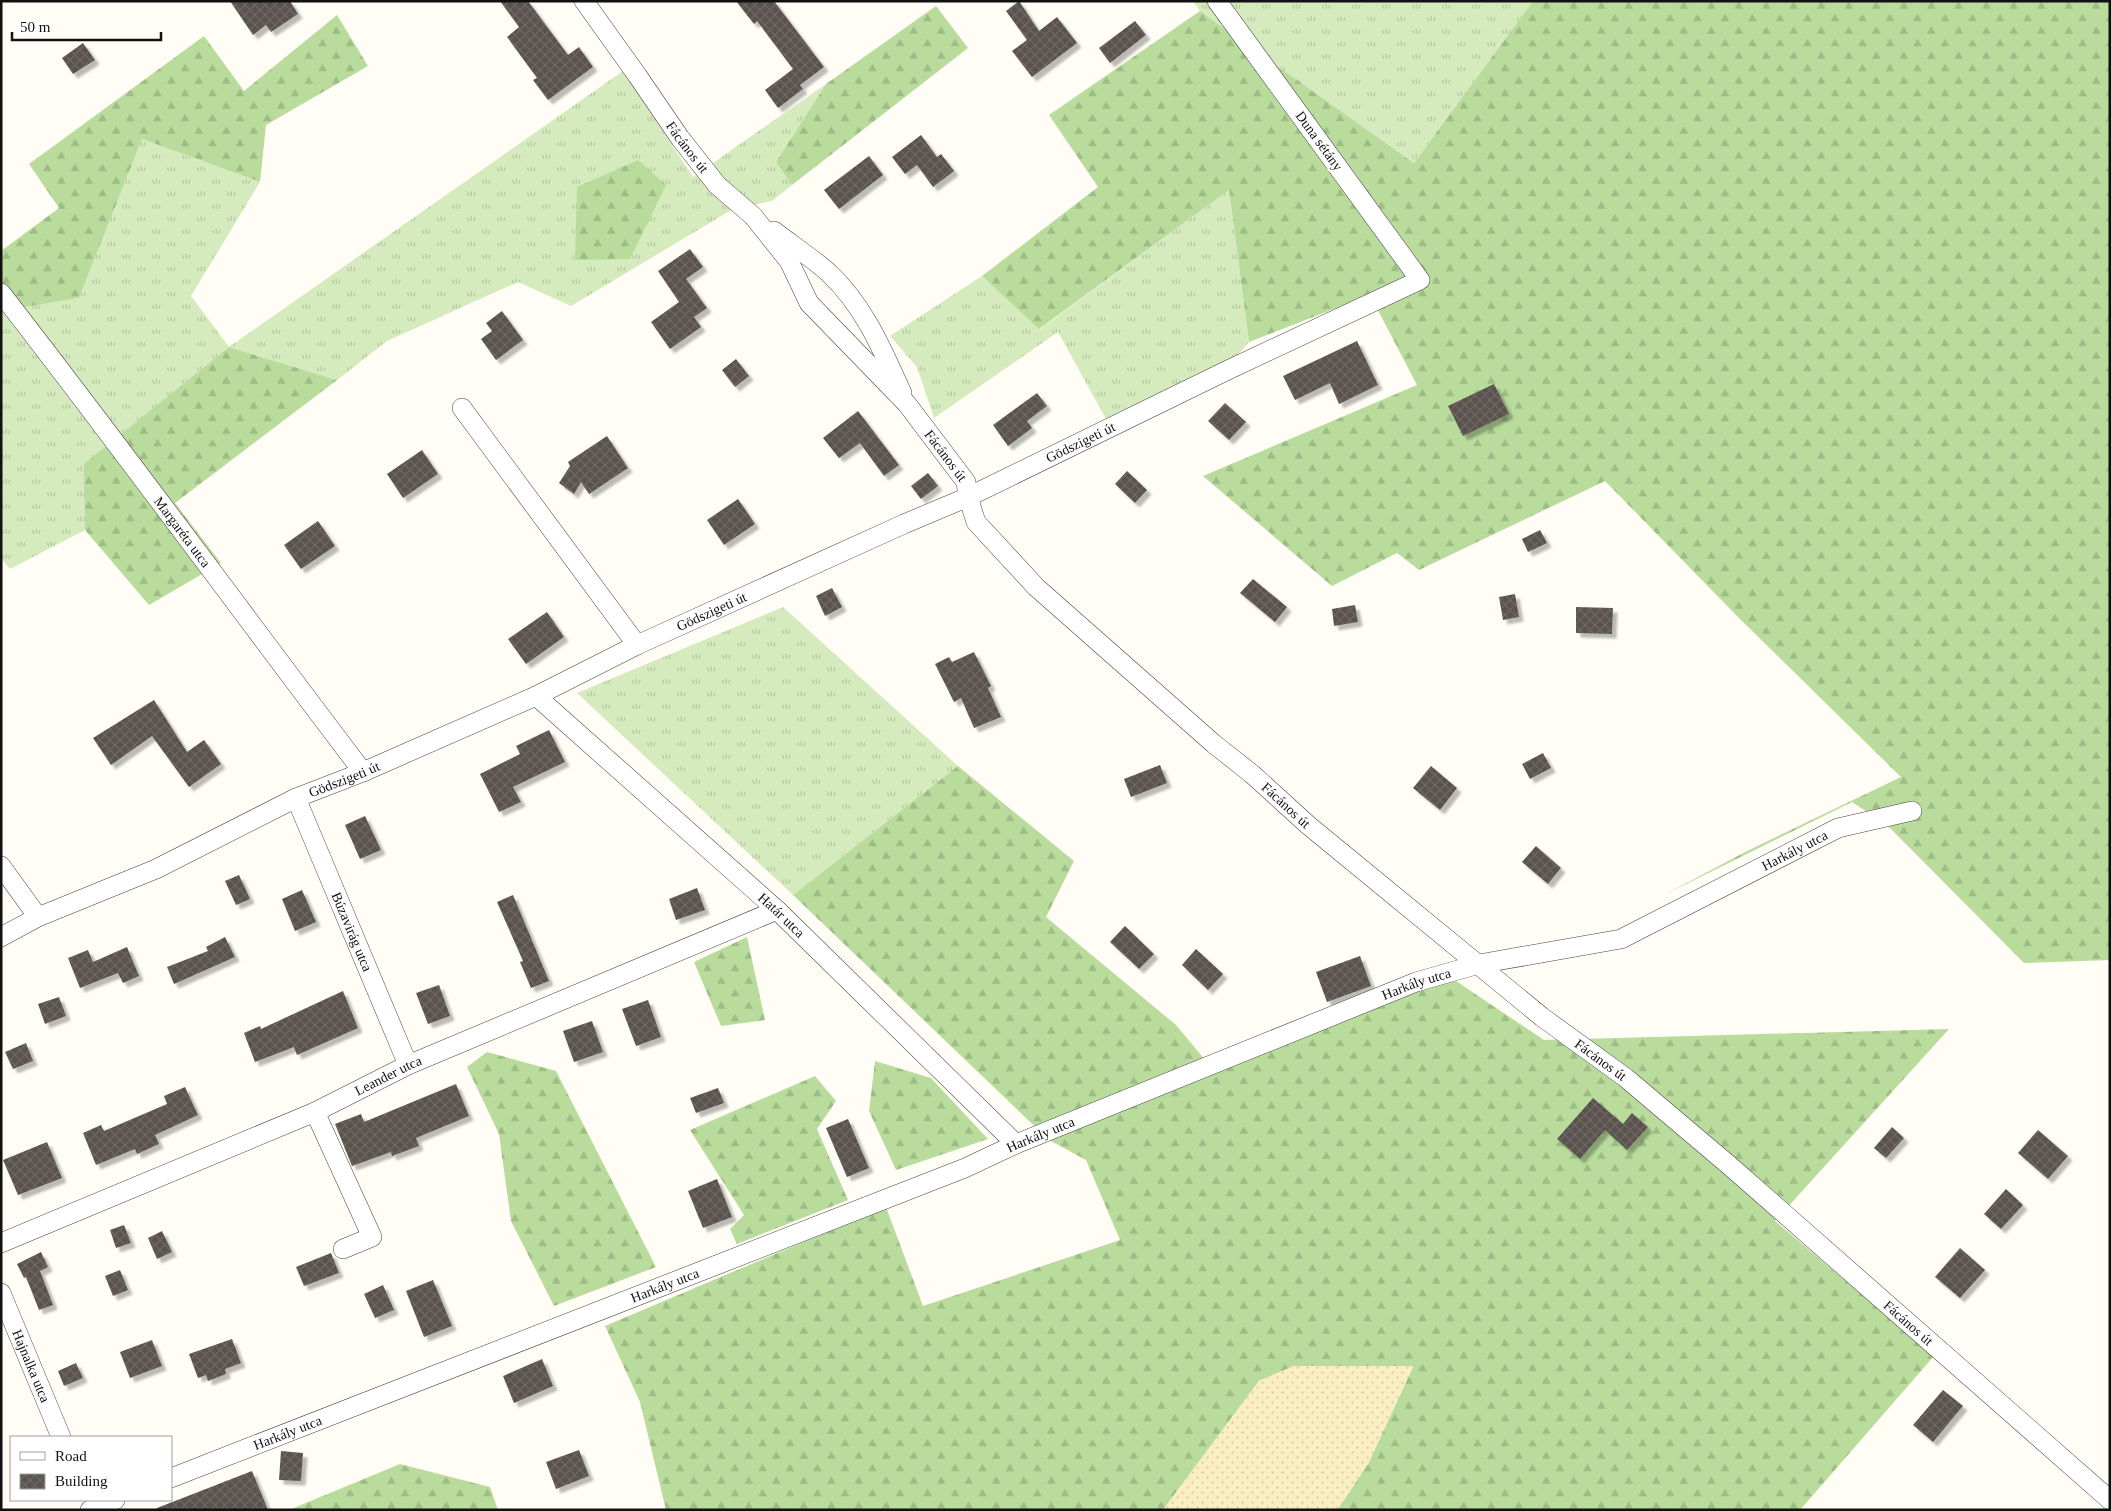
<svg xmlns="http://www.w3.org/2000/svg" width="2111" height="1511" font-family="'Times New Roman',serif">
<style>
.grass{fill:url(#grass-tufts)}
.forest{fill:url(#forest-firs)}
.sand{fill:url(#sand-dots)}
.building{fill:url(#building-cross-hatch);filter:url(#shadow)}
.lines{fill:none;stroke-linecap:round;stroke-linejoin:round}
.minor-casing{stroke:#444;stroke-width:20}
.minor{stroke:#fff;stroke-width:19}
.labels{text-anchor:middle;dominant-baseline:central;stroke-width:5;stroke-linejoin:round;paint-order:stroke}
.street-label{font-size:14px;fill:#111;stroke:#fff}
</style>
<defs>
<pattern id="grass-tufts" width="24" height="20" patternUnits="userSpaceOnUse" patternTransform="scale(1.25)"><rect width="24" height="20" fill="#d5ebbd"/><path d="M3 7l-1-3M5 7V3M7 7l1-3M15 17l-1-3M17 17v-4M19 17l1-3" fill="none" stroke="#b6c8a1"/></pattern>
<pattern id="forest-firs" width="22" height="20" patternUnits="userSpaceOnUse" patternTransform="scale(1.25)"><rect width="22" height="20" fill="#b9dc9c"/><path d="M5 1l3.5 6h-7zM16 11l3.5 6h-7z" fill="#9ebc85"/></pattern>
<pattern id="sand-dots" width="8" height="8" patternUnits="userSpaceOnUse" patternTransform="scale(1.25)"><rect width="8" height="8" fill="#fbeec1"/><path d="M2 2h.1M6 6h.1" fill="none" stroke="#d6cba5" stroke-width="1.8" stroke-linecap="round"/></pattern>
<pattern id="building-cross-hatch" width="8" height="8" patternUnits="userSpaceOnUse" patternTransform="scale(1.25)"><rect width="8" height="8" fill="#5a524d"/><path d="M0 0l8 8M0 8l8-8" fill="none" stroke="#6d6662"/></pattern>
<filter id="shadow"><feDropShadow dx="4.5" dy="4.5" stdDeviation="1" flood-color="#0004"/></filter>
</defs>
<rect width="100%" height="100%" fill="#fffdf5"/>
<!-- grass -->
<g class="grass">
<path d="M 1193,1 L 1533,1 L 1414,163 L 1200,11 Z"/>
<path d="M 623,71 L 693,177 L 826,84 L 776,162 L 792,185 L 772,201 L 733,209 L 571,306 L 518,282 L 387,341 L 337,380 L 229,347 L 85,464 L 85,530 L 10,569 L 1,558 L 1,311 L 79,298 L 142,139 L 260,182 L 191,296 L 229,347 Z"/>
<path d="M 1229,190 L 1249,342 L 1236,357 L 1106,419 L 1058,332 L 934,418 L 917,367 L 890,336 L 982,276 L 1040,329 Z"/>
<path d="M 783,607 L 958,766 L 793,895 L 577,693 Z"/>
</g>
<!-- forest -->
<g class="forest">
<path d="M 1533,1 L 2110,1 L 2110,960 L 2024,963 L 1887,825 L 1852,802 L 1664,895 L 1747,851 L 1901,777 L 1741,620 L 1605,481 L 1419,570 L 1397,553 L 1332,586 L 1203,476 L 1417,385 L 1370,295 L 1249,342 L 1229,190 L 1039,329 L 982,276 L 1098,187 L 1049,115 L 1200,11 L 1414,163 Z"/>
<path d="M 936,6 L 968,48 L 792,185 L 776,162 L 826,84 Z"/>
<path d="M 337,15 L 368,66 L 266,125 L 260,182 L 142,139 L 79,298 L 1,311 L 1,251 L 59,208 L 29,164 L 204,36 L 244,91 Z"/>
<path d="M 638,160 L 666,185 L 630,259 L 575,260 L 577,187 Z"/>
<path d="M 229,347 L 337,380 L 175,503 L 221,563 L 149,605 L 85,530 L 84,464 Z"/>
<path d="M 958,766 L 1074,861 L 1046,917 L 1176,1025 L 1206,1061 L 1438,969 L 1544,1040 L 1949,1029 L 1775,1221 L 1934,1356 L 1800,1510 L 1337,1510 L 1368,1464 L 1413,1367 L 1294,1366 L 1259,1381 L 1163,1510 L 666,1510 L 640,1402 L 605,1326 L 886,1207 L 923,1306 L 1120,1240 L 1086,1160 L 1049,1140 L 793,895 Z"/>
<path d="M 747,937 L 765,1020 L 721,1026 L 694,962 Z"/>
<path d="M 487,1052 L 556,1071 L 656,1267 L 554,1306 L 511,1221 L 499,1134 L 467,1067 Z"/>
<path d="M 875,1061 L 931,1078 L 988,1139 L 896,1170 L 869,1111 Z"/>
<path d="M 815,1076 L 836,1101 L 817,1129 L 848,1200 L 737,1244 L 730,1229 L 744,1215 L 690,1130 Z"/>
<path d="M 400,1464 L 490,1487 L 498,1510 L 289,1510 Z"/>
</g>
<!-- sand -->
<path class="sand" d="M 1294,1366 L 1413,1366 L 1368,1464 L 1337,1510 L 1163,1510 L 1259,1381 Z"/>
<!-- building -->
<g class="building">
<path d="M 230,1 L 290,1 L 298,14 L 271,32 L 266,25 L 253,35 Z"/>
<path d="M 500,1 L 528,1 L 568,55 L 579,47 L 593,67 L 548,100 L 533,80 L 537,78 L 507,37 L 519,27 Z"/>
<path d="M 736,1 L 774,1 L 824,67 L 800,85 L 803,89 L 778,108 L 765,90 L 793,69 L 757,21 L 754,24 Z"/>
<path d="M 1019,1 L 1039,31 L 1057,17 L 1077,43 L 1032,77 L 1012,51 L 1027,40 L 1006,11 Z"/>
<path d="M 1135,21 L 1146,35 L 1110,63 L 1099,48 Z"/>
<path d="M 83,43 L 95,60 L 73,74 L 62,58 Z"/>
<path d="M 921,135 L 937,157 L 941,154 L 954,171 L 933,187 L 917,165 L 905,174 L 892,157 Z"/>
<path d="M 869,156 L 883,175 L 839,209 L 824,190 Z"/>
<path d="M 690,249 L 703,267 L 686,279 L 707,308 L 694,317 L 701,327 L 670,349 L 651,322 L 679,302 L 658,271 Z"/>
<path d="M 502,311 L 523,340 L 496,360 L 481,339 L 492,331 L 486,323 Z"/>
<path d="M 1357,341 L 1378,385 L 1339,404 L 1330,383 L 1295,400 L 1283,376 Z"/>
<path d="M 736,359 L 749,376 L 735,387 L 722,370 Z"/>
<path d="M 1494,384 L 1509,414 L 1463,436 L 1448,406 Z"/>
<path d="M 1037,393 L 1047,406 L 1027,421 L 1032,428 L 1008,446 L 993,425 Z"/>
<path d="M 1225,403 L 1246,422 L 1229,440 L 1208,421 Z"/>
<path d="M 858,411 L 899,465 L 884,476 L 860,443 L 839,458 L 823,438 Z"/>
<path d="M 607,436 L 628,468 L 589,494 L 581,482 L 574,494 L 559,483 L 570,466 L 568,462 Z"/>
<path d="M 422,450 L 438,474 L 403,498 L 387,474 Z"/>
<path d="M 1127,471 L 1147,490 L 1135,503 L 1115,484 Z"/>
<path d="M 928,473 L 938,486 L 921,499 L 911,486 Z"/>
<path d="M 738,499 L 755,524 L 724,545 L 707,520 Z"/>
<path d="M 318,521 L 335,546 L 301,569 L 284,545 Z"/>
<path d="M 1540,530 L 1547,543 L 1528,552 L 1522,539 Z"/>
<path d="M 1253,579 L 1287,607 L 1275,622 L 1240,593 Z"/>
<path d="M 832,588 L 842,607 L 825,616 L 816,596 Z"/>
<path d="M 1515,594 L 1519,617 L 1503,620 L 1499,597 Z"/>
<path d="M 1355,605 L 1358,622 L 1334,626 L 1332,609 Z"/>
<path d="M 1576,607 L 1613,608 L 1612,634 L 1576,633 Z"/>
<path d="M 547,612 L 564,637 L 526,664 L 508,639 Z"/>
<path d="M 974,652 L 991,686 L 988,688 L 1001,717 L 974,728 L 961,698 L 954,702 L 935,664 L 949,657 L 952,662 Z"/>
<path d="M 154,700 L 187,752 L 204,740 L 221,764 L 189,787 L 152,736 L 111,765 L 93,738 Z"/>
<path d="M 549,730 L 565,762 L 513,787 L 521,802 L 499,812 L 480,774 L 520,754 L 516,746 Z"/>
<path d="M 1543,753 L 1551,768 L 1530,779 L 1522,764 Z"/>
<path d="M 1160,765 L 1167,783 L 1131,797 L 1124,779 Z"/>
<path d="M 1431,766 L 1457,788 L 1440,810 L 1413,788 Z"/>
<path d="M 365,816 L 381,850 L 360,859 L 345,825 Z"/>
<path d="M 1536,846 L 1561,868 L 1548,884 L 1522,862 Z"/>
<path d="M 239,875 L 250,899 L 236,905 L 225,881 Z"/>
<path d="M 697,888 L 705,910 L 676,920 L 669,899 Z"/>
<path d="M 302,890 L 316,922 L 295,931 L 282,899 Z"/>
<path d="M 513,895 L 549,981 L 531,988 L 520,962 L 523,961 L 497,902 Z"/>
<path d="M 1125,926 L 1154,954 L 1139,969 L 1110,942 Z"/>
<path d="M 225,937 L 235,957 L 174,984 L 167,967 L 208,951 L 206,947 Z"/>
<path d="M 127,947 L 139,976 L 123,983 L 118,973 L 80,988 L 68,958 L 88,950 L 93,962 Z"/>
<path d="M 1196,949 L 1223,974 L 1208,990 L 1182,965 Z"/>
<path d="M 1360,956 L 1371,986 L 1327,1002 L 1316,972 Z"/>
<path d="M 439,985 L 450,1016 L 428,1024 L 416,993 Z"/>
<path d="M 343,991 L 358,1028 L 297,1055 L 294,1047 L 255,1062 L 244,1033 L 260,1026 L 261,1029 Z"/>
<path d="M 59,997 L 66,1016 L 45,1024 L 38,1004 Z"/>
<path d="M 648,1000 L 661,1037 L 636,1046 L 622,1009 Z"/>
<path d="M 592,1021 L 603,1052 L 574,1062 L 563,1031 Z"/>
<path d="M 26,1043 L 33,1061 L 13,1069 L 5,1052 Z"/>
<path d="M 456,1084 L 469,1116 L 416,1138 L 419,1146 L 392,1156 L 391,1152 L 352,1166 L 335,1124 L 361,1114 L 364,1122 Z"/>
<path d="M 185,1087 L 198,1115 L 155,1135 L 159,1144 L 137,1154 L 135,1149 L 96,1165 L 83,1133 L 101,1125 L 104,1131 L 167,1104 L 164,1096 Z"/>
<path d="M 718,1088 L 724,1103 L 696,1113 L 690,1098 Z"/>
<path d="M 1593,1098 L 1623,1124 L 1632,1113 L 1648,1127 L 1627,1150 L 1605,1130 L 1580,1159 L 1557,1139 Z"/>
<path d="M 848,1119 L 869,1168 L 847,1177 L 826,1128 Z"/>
<path d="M 1892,1127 L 1904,1138 L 1886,1158 L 1874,1148 Z"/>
<path d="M 2038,1130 L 2068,1156 L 2048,1179 L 2018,1153 Z"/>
<path d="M 47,1142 L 62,1178 L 18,1195 L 3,1160 Z"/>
<path d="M 717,1179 L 732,1217 L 703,1228 L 688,1191 Z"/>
<path d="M 2006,1189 L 2023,1205 L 2001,1229 L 1984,1214 Z"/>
<path d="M 124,1225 L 131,1243 L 116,1248 L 110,1230 Z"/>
<path d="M 162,1231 L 172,1252 L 157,1259 L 148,1238 Z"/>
<path d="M 1960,1248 L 1985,1270 L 1960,1298 L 1935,1277 Z"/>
<path d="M 41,1252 L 48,1267 L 40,1271 L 53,1305 L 39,1310 L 26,1277 L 24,1278 L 17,1264 Z"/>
<path d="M 331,1253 L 339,1273 L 304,1286 L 296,1267 Z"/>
<path d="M 120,1270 L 128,1290 L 113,1296 L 105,1276 Z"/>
<path d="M 433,1280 L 452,1326 L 424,1337 L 406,1291 Z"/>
<path d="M 383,1285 L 394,1310 L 375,1318 L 364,1294 Z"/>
<path d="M 232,1339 L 241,1363 L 225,1369 L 226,1374 L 208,1381 L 206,1375 L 198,1378 L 189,1354 Z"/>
<path d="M 152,1340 L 162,1366 L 130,1378 L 120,1352 Z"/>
<path d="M 542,1359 L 553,1386 L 514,1403 L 503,1376 Z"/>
<path d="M 76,1363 L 83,1378 L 64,1386 L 58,1371 Z"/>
<path d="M 1943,1390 L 1963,1406 L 1933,1442 L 1913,1425 Z"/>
<path d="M 579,1450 L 589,1476 L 556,1489 L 546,1462 Z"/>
<path d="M 281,1451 L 303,1453 L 301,1481 L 279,1480 Z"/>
<path d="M 252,1471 L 268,1510 L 157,1510 L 157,1508 Z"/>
</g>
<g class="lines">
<defs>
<g id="minor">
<path id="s1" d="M 584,1 L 637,75 L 680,138 L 717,185 L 753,216 L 789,261 L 809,303 L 907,404 L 966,482 L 968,497 L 976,522 L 1036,587 L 1214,744 L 1252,774 L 1308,825 L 1542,1017 L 1626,1078 L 1730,1166 L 2110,1500"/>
<path d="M 774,231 C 792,245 812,258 829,273 C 864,306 882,349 902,393"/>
<path id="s2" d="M 1,293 C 124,451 242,613 363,772"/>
<path d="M 462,408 L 637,645"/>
<path id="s3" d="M 536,696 L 777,910 L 1016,1144"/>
<path id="s4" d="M 296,798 L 408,1065"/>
<path d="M 1,866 L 38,917"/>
<path id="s5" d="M 1,937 L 38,917 L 156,869 L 296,798 L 363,772 L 536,696 L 637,645 L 904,524 L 968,497 L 1230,369 L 1420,280 L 1217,1"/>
<path d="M 315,1112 L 372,1237 L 343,1249"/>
<path id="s6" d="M 1,1243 L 315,1112 L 408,1065 L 777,910"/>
<path id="s7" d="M 1,1293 L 61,1437"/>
<path id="s8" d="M 171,1478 L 965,1168 L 1016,1144 L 1416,982 L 1479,964 L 1621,939 L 1838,828 L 1912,811"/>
<path d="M 90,1510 L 115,1500"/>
</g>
</defs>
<!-- minor casing -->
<use href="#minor" class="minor-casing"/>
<!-- minor -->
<use href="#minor" class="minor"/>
</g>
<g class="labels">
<!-- street labels -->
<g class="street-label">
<text transform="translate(1319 141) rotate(54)">Duna sétány</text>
<text stroke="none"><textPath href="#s1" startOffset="179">Fácános út</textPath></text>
<text stroke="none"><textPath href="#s5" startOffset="1188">Gödszigeti út</textPath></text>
<text stroke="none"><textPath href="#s1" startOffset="584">Fácános út</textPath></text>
<text stroke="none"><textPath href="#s2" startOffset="300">Margaréta utca</textPath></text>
<text stroke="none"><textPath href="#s5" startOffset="782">Gödszigeti út</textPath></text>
<text stroke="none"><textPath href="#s5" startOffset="378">Gödszigeti út</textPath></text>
<text stroke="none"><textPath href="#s1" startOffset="1079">Fácános út</textPath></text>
<text stroke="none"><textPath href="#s8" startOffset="1745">Harkály utca</textPath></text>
<text stroke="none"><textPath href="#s3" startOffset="329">Határ utca</textPath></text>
<text stroke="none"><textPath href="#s4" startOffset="145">Búzavirág utca</textPath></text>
<text stroke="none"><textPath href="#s8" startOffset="1340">Harkály utca</textPath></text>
<text stroke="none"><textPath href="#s1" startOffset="1484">Fácános út</textPath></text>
<text stroke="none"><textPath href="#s6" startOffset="422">Leander utca</textPath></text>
<text stroke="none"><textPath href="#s8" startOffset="935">Harkály utca</textPath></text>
<text stroke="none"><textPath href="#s8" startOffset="530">Harkály utca</textPath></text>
<text stroke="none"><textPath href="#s1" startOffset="1889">Fácános út</textPath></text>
<text stroke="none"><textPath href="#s7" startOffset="79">Hajnalka utca</textPath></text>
<text stroke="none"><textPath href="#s8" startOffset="125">Harkály utca</textPath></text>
</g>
</g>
<!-- border -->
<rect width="2111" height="1511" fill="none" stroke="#111111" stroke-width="5"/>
<!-- legend -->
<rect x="10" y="1436" width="162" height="65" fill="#ffffff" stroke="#a0a0a0"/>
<rect x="20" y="1452" width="25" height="8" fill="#ffffff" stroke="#a0a0a0"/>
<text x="55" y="1461" font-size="15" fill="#111111">Road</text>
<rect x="20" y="1474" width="25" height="15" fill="url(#building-cross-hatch)" stroke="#a0a0a0"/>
<text x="55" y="1486" font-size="15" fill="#111111">Building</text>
<!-- scale -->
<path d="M12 32v8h149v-8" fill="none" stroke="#111111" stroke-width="2.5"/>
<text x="20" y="32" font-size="15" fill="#111111" stroke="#ffffff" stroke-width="4" paint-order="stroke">50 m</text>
</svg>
